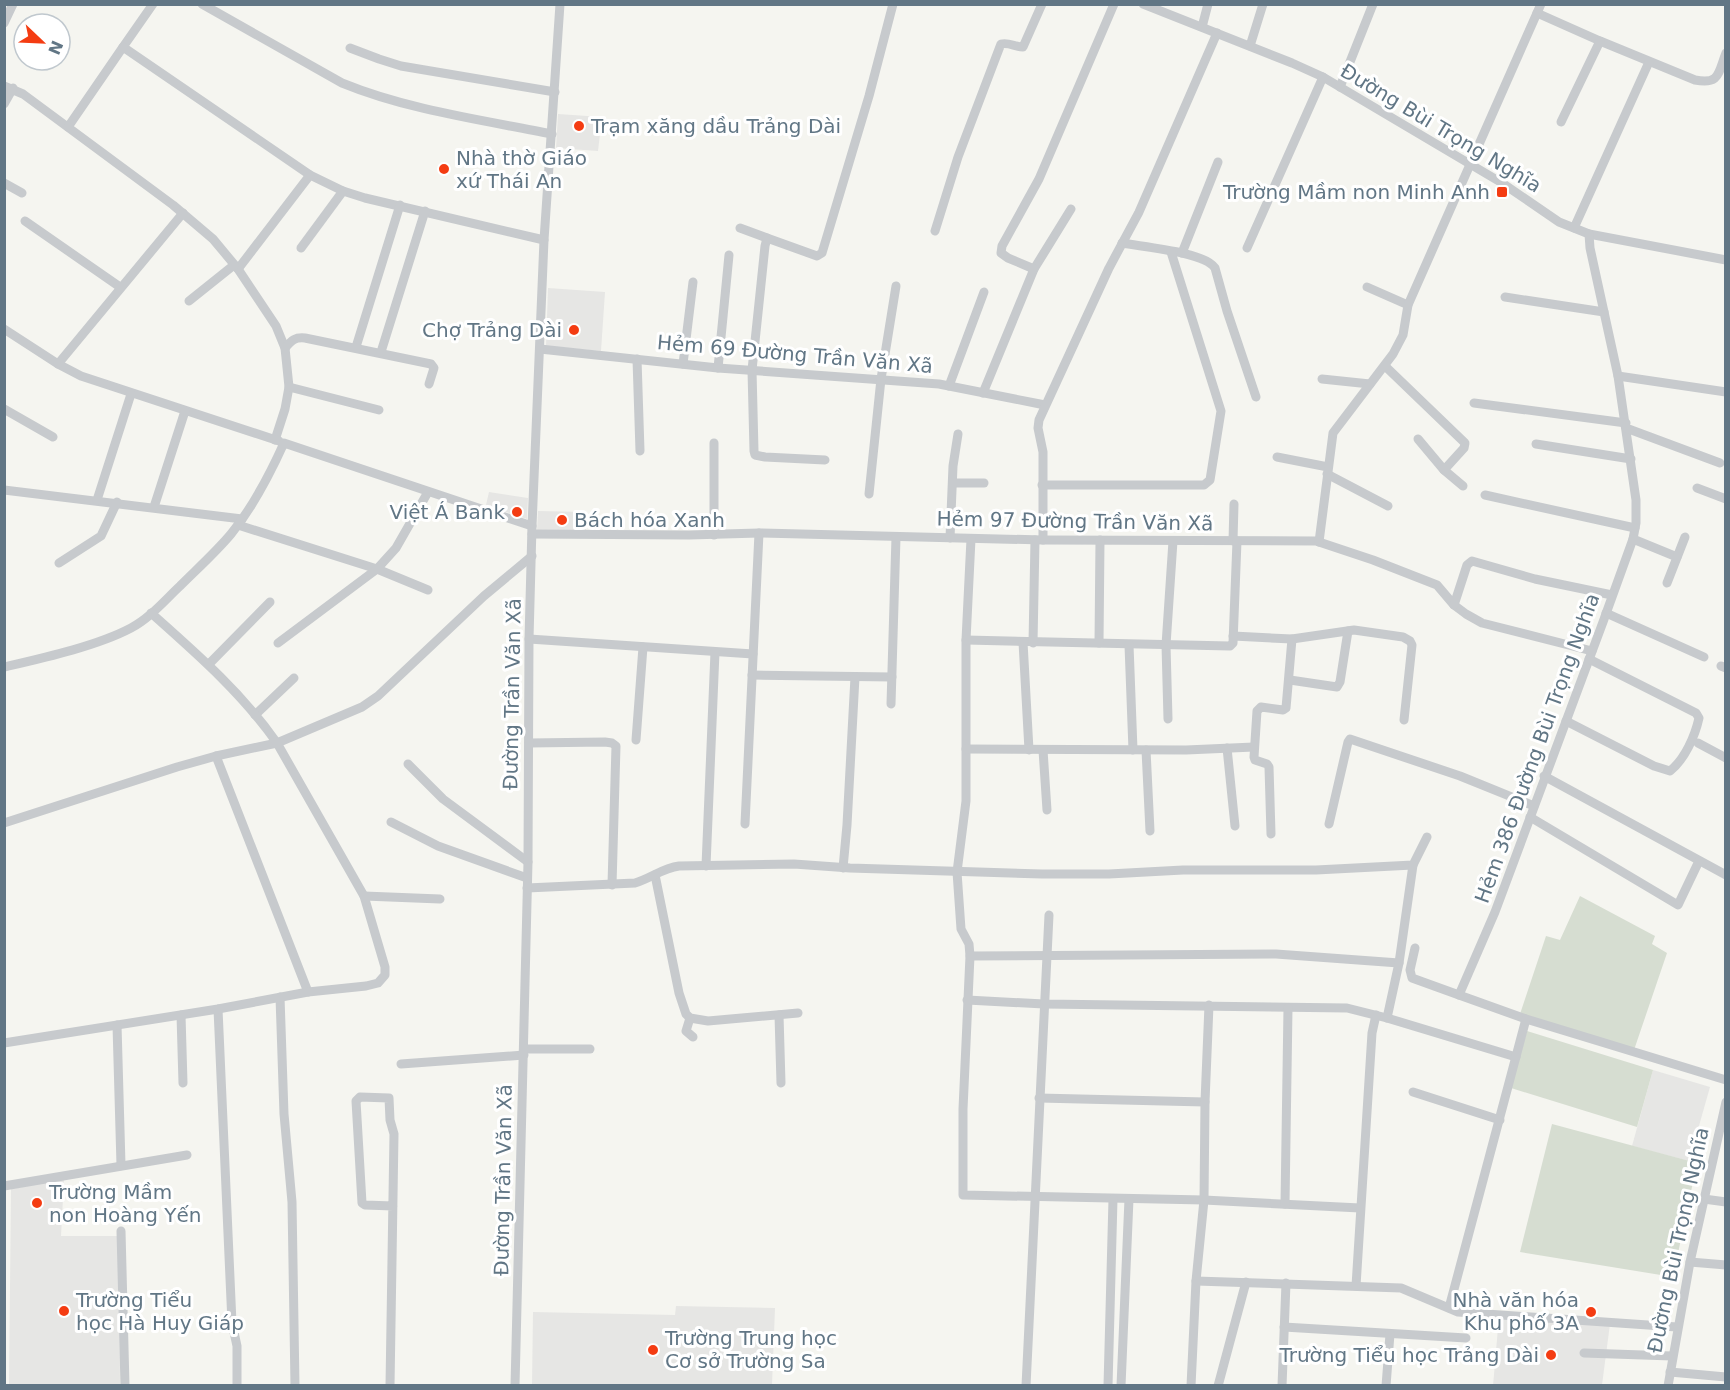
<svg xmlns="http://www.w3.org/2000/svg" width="1730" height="1390" font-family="'DejaVu Sans',sans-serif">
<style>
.built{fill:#e6e6e4}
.green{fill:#d6ddd1}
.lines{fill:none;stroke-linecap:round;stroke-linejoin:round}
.minor{stroke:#c7cacd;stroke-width:9}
.poi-dot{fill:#f43c12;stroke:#fff;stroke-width:2}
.labels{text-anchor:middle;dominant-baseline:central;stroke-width:6;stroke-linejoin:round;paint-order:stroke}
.poi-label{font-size:20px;fill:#617685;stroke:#fff;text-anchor:start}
.street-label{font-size:20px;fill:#617685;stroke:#fff}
</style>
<rect width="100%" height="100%" fill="#f5f5f0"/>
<!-- built -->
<g class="built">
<path d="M 558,114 L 602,117 L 598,151 L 556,148 Z"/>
<path d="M 548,288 L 605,292 L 601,351 L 546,346 Z"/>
<path d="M 489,492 L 528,498 L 527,519 L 486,505 Z"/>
<path d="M 538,511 L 586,512 L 586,531 L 537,531 Z"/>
<path d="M 1653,1070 L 1710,1087 L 1689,1161 L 1632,1146 Z"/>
<path d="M 64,1179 L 61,1236 L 119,1236 L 120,1385 L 9,1386 L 11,1189 Z"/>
<path d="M 676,1306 L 775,1308 L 772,1385 L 532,1385 L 533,1312 L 675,1315 Z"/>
<path d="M 1499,1316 L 1610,1324 L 1602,1385 L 1493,1386 Z"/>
</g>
<!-- green -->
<g class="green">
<path d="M 1580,896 L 1655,936 L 1652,944 L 1667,953 L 1634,1050 L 1520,1014 L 1546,936 L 1560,940 Z"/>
<path d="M 1527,1031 L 1653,1070 L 1637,1127 L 1511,1088 Z"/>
<path d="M 1552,1124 L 1697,1163 L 1673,1277 L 1520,1252 Z"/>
</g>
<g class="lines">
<!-- minor -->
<g class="minor">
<path d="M 153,4 L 123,47 L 310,175 L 343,191 L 365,198 L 544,240"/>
<path d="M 202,4 L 342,83 C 408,110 482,120 552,134"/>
<path d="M 1143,4 L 1292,63 L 1323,77 L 1502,183 L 1559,222 L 1589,234 L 1726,260"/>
<path d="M 1537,13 L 1600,41 L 1695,80 C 1720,85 1718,73 1726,53"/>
<path d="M 4,23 L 13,4"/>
<path d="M 1202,27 L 1208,4"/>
<path d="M 1250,46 L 1263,4"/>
<path d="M 350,48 L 379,59 L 401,66 L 555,92"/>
<path d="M 4,86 L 23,94 L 173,205 L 213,239 L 238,269 L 276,326 L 285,348 L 289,387 L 285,409 L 275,440"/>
<path d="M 1340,87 L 1373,4"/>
<path d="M 4,104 L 13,88"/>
<path d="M 1561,122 L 1600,41"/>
<path d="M 68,127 L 123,47"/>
<path d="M 4,183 L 22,193"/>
<path d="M 25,221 L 120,287"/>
<path d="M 740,228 L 767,238"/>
<path d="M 1574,228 L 1649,62"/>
<path d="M 935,231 L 958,157 L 999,49 L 1001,44 C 1009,42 1015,47 1023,47 L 1042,4"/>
<path d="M 1589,234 L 1590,248 L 1618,376 L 1636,500 L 1636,523 L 1633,539 L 1603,622 L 1495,912 L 1459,995 L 1526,1019 L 1726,1080"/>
<path d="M 1122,243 C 1143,247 1205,252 1215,268 L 1227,311 L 1256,397"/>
<path d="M 301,248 L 343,191"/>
<path d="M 1247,248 L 1323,77"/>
<path d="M 1182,253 L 1218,162"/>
<path d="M 238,269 L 310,175"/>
<path d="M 1034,269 L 1071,209"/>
<path d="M 1367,287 L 1408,305"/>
<path d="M 1505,297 L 1604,312"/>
<path d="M 189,301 L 234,265"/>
<path d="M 4,329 L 58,364 L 81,376 L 279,441"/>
<path d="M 356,347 L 400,205"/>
<path d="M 285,348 C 292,340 295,337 305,338 L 431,364 L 434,368 L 429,384"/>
<path d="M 540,349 L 718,368 L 939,384 L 1045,405"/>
<path d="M 381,352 L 425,211"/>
<path d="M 637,359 L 640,451"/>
<path d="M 58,364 L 183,213"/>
<path d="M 683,364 L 693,282"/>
<path d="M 1385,366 L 1465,443 L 1464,448 L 1444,470"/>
<path d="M 718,368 L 729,255"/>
<path d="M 1618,376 L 1726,392"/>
<path d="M 1322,379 L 1370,384"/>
<path d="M 949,386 L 984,292"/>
<path d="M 289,387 L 379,410"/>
<path d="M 983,393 L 1034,269 L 1008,258 L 1001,253 L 1002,246 L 1039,179 L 1114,4"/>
<path d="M 1474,403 L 1626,423"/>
<path d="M 4,409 L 53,437"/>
<path d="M 1626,428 L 1720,463"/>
<path d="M 1418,439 L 1444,470 L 1463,486"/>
<path d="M 1536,444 L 1631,459"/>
<path d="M 1277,457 L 1328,467"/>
<path d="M 825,460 L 765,457 L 755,455 L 754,451 L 752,370 L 765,246 L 767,238 L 817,256 L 822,253 L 869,96 L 893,4"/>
<path d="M 1327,474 L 1388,506"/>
<path d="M 953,483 L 984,483"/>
<path d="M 1042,485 L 1204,485 L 1210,480 L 1221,411 L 1171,252"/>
<path d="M 1697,488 L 1726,499"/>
<path d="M 4,490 L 242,519"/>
<path d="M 869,494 L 881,379 L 896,286"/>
<path d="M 1485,495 L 1635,528"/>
<path d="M 97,500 L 131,394"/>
<path d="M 154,507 L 185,411"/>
<path d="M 238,525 L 377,569 L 428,590"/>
<path d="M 532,534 L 689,535 L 759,533 L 1043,540 L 1316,541 L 1373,560 L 1437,585 L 1454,605 L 1466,614 L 1482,623 L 1592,651"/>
<path d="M 714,535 L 714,443"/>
<path d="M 950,538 L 953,466 L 958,434"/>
<path d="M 971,539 L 966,640 L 966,801 L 957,872 L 961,929 L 969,944 L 970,956 L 963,1109 L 963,1195 L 1204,1200 L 1360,1208"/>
<path d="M 1633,539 L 1677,557"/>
<path d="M 1043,540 L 1043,452 L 1038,428 L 1039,420 L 1109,268 L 1139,212 L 1217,33"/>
<path d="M 1233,541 L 1234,504"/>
<path d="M 1319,542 L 1333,433 L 1393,354 L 1403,335 L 1408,305 L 1541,4"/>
<path d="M 59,563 L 101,536 L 117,502"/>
<path d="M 1667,583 L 1685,537"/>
<path d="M 1454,605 L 1467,565 L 1472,561 L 1535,579 L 1612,595"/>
<path d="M 1606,613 L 1704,657"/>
<path d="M 1233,636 L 1292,639 L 1354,630 L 1403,637 L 1410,641 L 1412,645 L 1404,720"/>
<path d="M 529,639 L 753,654"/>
<path d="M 966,640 L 1230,646 L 1233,643 L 1237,541"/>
<path d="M 1023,642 L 1029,750"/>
<path d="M 278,643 L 377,569 L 396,548 L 428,492"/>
<path d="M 1033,643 L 1035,540"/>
<path d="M 1099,643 L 1100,540"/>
<path d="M 1129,645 L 1133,750"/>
<path d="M 209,664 L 270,602"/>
<path d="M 1721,666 L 1726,668"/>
<path d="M 4,667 C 43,658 97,646 131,628 C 150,618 165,600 180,586 C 197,569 216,552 231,534 C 253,507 270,474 284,443 L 532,526"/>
<path d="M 752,675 L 892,677"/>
<path d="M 1290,680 L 1337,687 L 1340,682 L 1348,631"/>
<path d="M 891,704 L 896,537"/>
<path d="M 255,715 L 294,678"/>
<path d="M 1168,719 L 1166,645 L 1173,541"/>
<path d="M 1566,721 L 1654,766 L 1670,771 C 1685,759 1695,736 1699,718 L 1696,713 L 1589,659"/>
<path d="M 636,740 L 643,647"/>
<path d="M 529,743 L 605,742 L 612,743 L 616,746 L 612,885"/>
<path d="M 1698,743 L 1726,758"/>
<path d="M 1227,748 L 1235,826"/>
<path d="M 966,749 L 1186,750 L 1254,747"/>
<path d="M 1043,750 L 1047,810"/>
<path d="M 1146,750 L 1150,831"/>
<path d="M 216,756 L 308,992"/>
<path d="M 408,764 L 443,799 L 528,862"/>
<path d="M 1544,776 L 1726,875"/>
<path d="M 1530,817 L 1678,905 L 1699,861"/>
<path d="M 391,822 L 438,846 L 527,878"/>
<path d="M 4,823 L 177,767 L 216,756 L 277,743 L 362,707 L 378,696 L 484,596 L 532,556"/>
<path d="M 745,824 L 759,533"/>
<path d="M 1329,824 L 1348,742 L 1350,739 L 1460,776 L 1534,806"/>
<path d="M 1271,834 L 1269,767 L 1267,764 L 1255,760 L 1254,757 L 1257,711 L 1261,707 L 1283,710 L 1286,708 L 1292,639"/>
<path d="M 706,866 L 715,652"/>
<path d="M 843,868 L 847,825 L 855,677"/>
<path d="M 655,875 L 679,993 L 686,1014 L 690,1018 L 708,1021 L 798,1013"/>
<path d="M 527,888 L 635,883 C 651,878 663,868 679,866 L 794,864 L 850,868 L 1042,874 L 1109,874 L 1183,870 L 1316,870 L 1413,865 L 1427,837"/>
<path d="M 364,896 L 440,899"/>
<path d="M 1415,948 L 1410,970 L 1412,978 L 1459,995"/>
<path d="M 970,956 L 1276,954 L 1399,963"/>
<path d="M 280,997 L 284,1114 L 292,1202 L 295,1386"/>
<path d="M 967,1000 L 1044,1004 L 1347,1008 L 1387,1018 L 1516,1057"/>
<path d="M 218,1009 L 232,1323 L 237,1346 L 237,1386"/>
<path d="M 181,1015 L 183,1083"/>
<path d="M 779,1015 L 781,1083"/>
<path d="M 690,1018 L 686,1031 L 693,1037"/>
<path d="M 1387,1018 L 1399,963 L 1413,865"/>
<path d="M 117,1025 L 121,1165"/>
<path d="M 4,1043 L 218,1009 L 308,992 L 366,986 L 378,983 L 385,975 L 385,967 L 364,896 L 277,743 C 242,693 196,653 151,613"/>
<path d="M 524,1049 L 590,1049"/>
<path d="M 401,1064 L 524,1055"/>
<path d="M 1413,1092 L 1500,1120"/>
<path d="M 1039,1098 L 1205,1102"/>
<path d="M 4,1186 L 187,1155"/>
<path d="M 1704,1199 L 1726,1202"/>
<path d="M 1285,1204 L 1288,1008"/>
<path d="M 121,1231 L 125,1386"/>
<path d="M 1690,1262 L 1726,1265"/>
<path d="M 1196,1281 L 1401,1288 L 1458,1312 L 1677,1327"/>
<path d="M 1356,1286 L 1372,1033 L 1376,1015"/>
<path d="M 1449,1308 L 1526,1019"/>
<path d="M 1284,1327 L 1466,1338"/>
<path d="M 1584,1353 L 1672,1356"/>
<path d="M 1670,1372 L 1726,1377"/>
<path d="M 390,1386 L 394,1134 L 390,1120 L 389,1098 L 360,1097 L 356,1101 L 362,1203 L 365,1205 L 393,1206"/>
<path d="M 515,1386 L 528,862 L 529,639 L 532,526 L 544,240 L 560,4"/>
<path d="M 1026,1386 L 1049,915"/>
<path d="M 1108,1386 L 1113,1199"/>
<path d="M 1121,1386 L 1129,1199"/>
<path d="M 1191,1386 L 1196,1281 L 1204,1200 L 1205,1102 L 1209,1005"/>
<path d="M 1218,1386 L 1246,1282"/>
<path d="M 1282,1386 L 1286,1283"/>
<path d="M 1386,1386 L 1390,1334"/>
<path d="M 1668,1386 L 1690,1262 L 1726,1102"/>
</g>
</g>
<!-- markers -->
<g class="poi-dot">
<circle cx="579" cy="126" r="6"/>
<circle cx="444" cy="169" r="6"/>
<rect x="1496" y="186" width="12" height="12" rx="3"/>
<circle cx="574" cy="330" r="6"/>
<circle cx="517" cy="512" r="6"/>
<circle cx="562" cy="520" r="6"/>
<circle cx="37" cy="1203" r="6"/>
<circle cx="64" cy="1311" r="6"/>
<circle cx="1591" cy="1312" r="6"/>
<circle cx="653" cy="1350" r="6"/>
<circle cx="1551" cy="1355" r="6"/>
</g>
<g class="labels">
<!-- poi labels -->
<g class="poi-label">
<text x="591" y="126">Trạm xăng dầu Trảng Dài</text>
<text x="456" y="158">Nhà thờ Giáo<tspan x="456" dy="23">xứ Thái An</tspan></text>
<text x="1490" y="192" text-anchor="end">Trường Mầm non Minh Anh</text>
<text x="562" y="330" text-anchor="end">Chợ Trảng Dài</text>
<text x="505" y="512" text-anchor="end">Việt Á Bank</text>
<text x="574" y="520">Bách hóa Xanh</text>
<text x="49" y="1192">Trường Mầm<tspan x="49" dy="23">non Hoàng Yến</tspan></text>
<text x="76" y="1300">Trường Tiểu<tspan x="76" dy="23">học Hà Huy Giáp</tspan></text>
<text x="1579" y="1300" text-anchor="end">Nhà văn hóa<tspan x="1579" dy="23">Khu phố 3A</tspan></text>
<text x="665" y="1338">Trường Trung học<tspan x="665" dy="23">Cơ sở Trường Sa</tspan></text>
<text x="1539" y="1355" text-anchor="end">Trường Tiểu học Trảng Dài</text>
</g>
<!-- street labels -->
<g class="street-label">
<text transform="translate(1441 128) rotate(31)">Đường Bùi Trọng Nghĩa</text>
<text transform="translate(795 354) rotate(5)">Hẻm 69 Đường Trần Văn Xã</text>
<text transform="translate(1075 521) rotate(1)">Hẻm 97 Đường Trần Văn Xã</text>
<text transform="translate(512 694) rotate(-89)">Đường Trần Văn Xã</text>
<text transform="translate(1537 748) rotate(-70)">Hẻm 386 Đường Bùi Trọng Nghĩa</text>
<text transform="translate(503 1180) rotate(-89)">Đường Trần Văn Xã</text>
<text transform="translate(1678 1240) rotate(-78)">Đường Bùi Trọng Nghĩa</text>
</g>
</g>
<!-- border -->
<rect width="1730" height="1390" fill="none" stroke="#617685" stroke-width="12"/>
<!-- north arrow -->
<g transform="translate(42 42) rotate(113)"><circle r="28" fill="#ffffff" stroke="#c0c8ce" stroke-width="1.5"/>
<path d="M0-4.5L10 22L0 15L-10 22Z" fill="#f43c12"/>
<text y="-9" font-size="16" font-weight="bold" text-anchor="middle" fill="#617685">N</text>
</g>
</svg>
